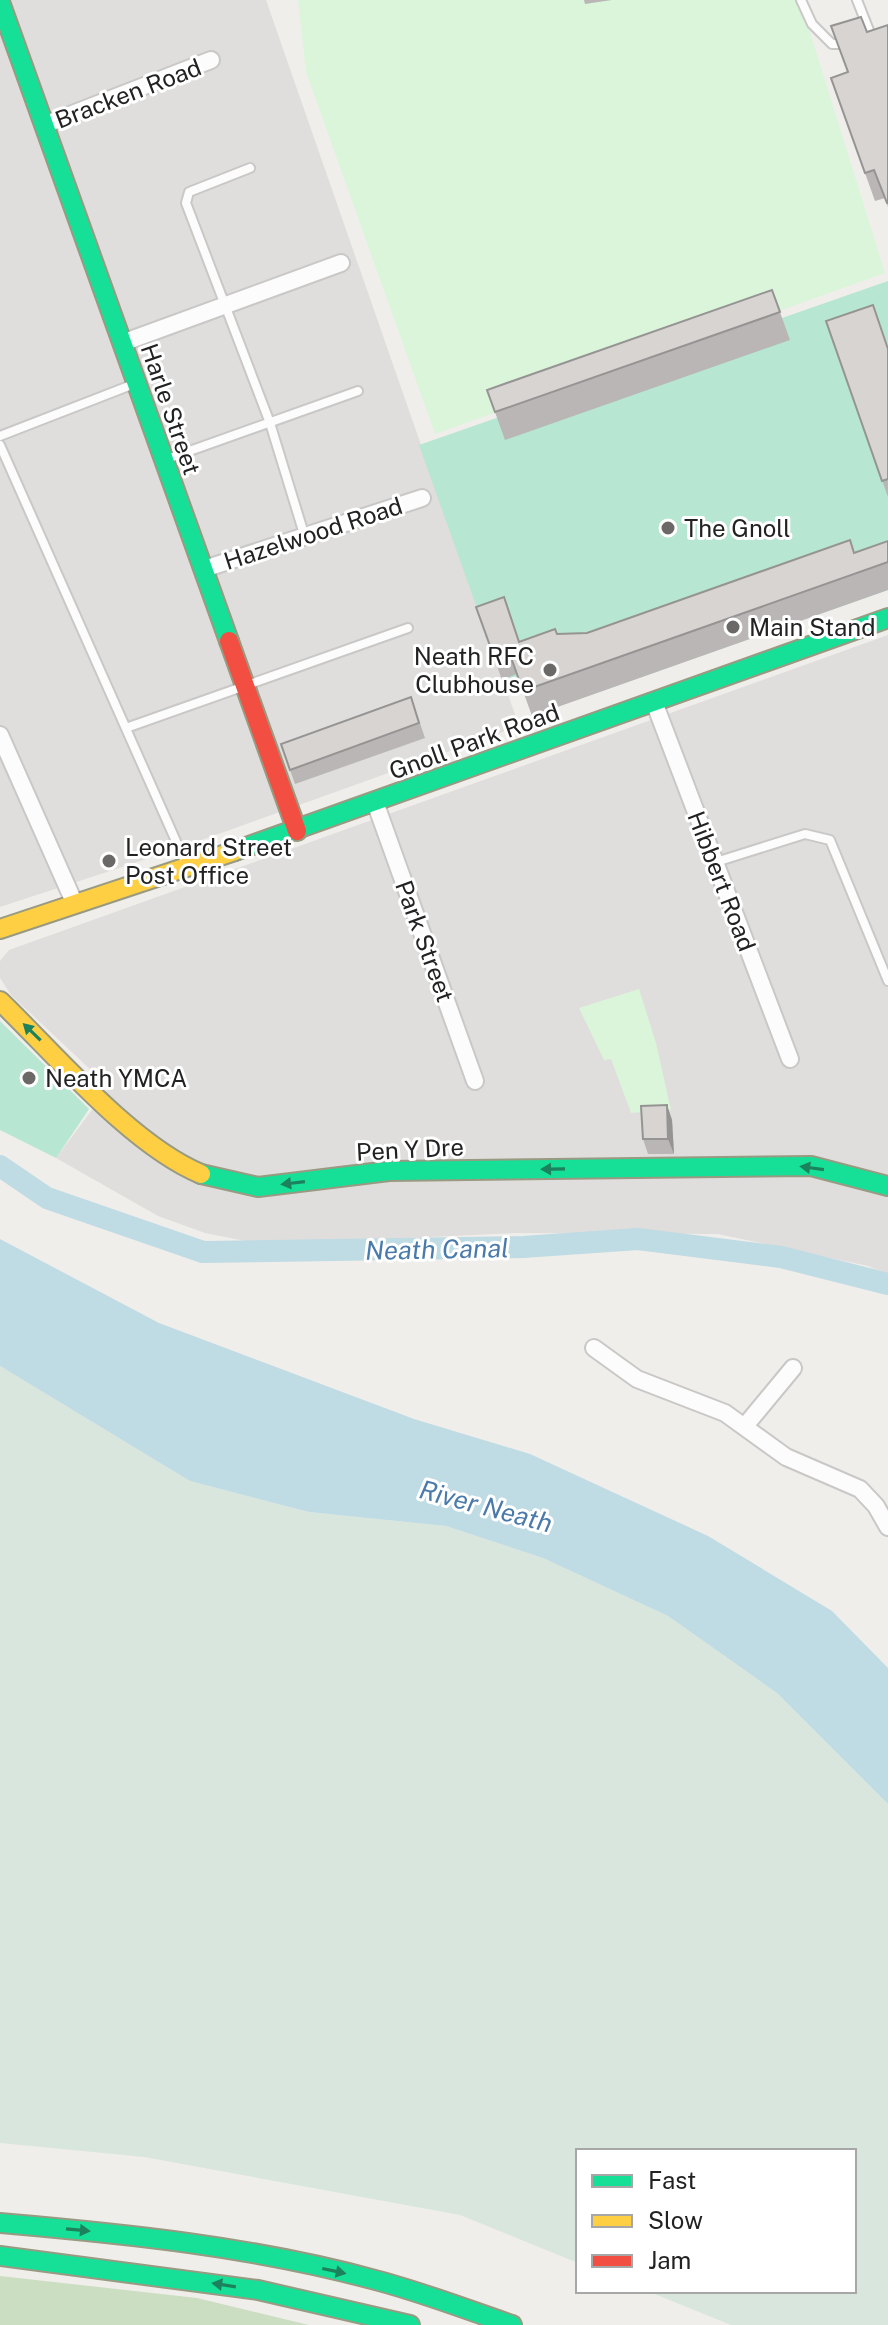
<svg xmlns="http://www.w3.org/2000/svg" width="888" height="2325" font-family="'Public Sans',sans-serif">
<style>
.residential{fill:#dfdedc}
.forest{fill:#cbdec1}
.wetland{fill:#d9e6de}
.park{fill:#daf5da}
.pitch{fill:#b7e6d2}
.water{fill:#bfdbe3}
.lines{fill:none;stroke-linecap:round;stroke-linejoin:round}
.canal{stroke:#bfdbe3;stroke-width:22}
.lane-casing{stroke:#c9c8c7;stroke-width:12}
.street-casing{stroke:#c9c8c7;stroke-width:20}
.fast-casing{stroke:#999a82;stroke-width:22}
.slow-casing{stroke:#999a82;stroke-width:22}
.jam-casing{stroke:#999a82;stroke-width:22}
.lane{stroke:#fdfcfc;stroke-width:8}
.street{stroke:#fdfcfc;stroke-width:16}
.fast{stroke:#16e098;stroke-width:18}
.slow{stroke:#ffcf43;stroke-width:18}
.jam{stroke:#f24e42;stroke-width:18}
.wall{fill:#b9b6b5}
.shaded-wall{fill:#969493}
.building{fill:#d7d4d2;stroke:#969493;stroke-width:2}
.oneway{fill:#1c815d}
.poi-dot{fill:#6a6968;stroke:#fff;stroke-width:3}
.labels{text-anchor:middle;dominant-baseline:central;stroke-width:6;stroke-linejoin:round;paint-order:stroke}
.street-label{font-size:24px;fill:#222;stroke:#fff}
.poi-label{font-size:24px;fill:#222;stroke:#fff;text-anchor:start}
.water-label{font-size:26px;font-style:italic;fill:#4a7aab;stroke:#fff}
</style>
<rect width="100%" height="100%" fill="#f0eeeb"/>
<!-- residential -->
<g class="residential">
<path d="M 0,0 L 266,0 L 519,726 L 174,850 L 0,907 Z"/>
<path d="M 888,635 L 888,1274 L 868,1266 L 718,1234 L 515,1233 L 264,1245 L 205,1233 L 158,1216 L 56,1158 L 109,1087 L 11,995 L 0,978 L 0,961 L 9,950 Z"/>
</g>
<!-- forest -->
<path class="forest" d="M 0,2276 L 197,2298 L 309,2325 L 0,2325 Z"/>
<!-- wetland -->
<path class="wetland" d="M 0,1366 L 190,1481 L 309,1512 L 446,1526 L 543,1558 L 668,1616 L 777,1693 L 888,1804 L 888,2325 L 731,2325 L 647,2291 L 854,2291 L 854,2151 L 578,2151 L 578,2263 L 460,2215 L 144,2157 L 0,2143 Z"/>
<!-- park -->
<g class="park">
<path d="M 298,0 L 800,0 L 885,273 L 435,434 L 306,72 Z"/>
<path d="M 639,989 L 656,1043 L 671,1110 L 631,1113 L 611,1059 L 604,1060 L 579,1008 Z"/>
</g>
<!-- pitch -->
<g class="pitch">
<path d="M 888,281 L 888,590 L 548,710 L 550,718 L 535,723 L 521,685 L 506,690 L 419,445 Z"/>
<path d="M 0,1021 L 89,1109 L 56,1158 L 0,1130 Z"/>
</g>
<!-- water -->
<path class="water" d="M 0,1239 L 159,1323 L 414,1419 L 530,1454 L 708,1536 L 832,1611 L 888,1668 L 888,1804 L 777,1693 L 668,1616 L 543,1558 L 446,1526 L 309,1512 L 190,1481 L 0,1366 Z"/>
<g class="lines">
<!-- canal -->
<path class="canal" d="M 0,1166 L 47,1198 L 203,1252 L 523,1247 L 638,1239 L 781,1257 L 888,1284"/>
<defs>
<g id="lane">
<path d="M 801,0 L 812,24 L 832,44 L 846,44"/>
<path d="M 857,0 L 872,38"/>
<path d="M 250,168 L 189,192 L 186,203 L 270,423 L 304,534"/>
<path d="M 0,436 L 134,384"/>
<path d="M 0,445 L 187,866"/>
<path d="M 167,459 L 358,391"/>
<path d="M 126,728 L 408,628"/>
<path d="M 716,862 L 805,834 L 830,840 L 888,981"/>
</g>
<g id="street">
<path d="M 44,125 L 211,60"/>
<path d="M 122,343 L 341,263"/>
<path d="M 204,569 L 422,498"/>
<path d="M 654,702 L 790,1059"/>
<path d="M 0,735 L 74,902"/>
<path d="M 375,802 L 475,1081"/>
<path d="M 594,1348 L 637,1379 L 725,1413 L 786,1457 L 860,1489 L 876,1506 L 888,1527"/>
<path d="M 745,1426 L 793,1368"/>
</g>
<g id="fast">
<path d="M 0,2 L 229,641"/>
<path d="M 235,851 L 888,618"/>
<path d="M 201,1174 L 258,1187 L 389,1171 L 811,1166 L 888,1186"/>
<path d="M 0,2223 C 127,2234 256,2247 379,2281 C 424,2293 468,2310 512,2325"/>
<path d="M 0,2256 L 258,2290 L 410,2325"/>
</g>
<g id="slow">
<path d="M 0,929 L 235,851"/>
<path d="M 0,1001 C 55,1054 131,1145 201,1174"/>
</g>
<path id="jam" d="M 229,641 L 297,831"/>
</defs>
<!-- lane casing -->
<use href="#lane" class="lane-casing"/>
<!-- street casing -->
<use href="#street" class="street-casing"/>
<!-- fast casing -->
<use href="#fast" class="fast-casing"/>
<!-- slow casing -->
<use href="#slow" class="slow-casing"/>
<!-- jam casing -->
<use href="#jam" class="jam-casing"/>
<!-- lane -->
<use href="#lane" class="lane"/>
<!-- street -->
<use href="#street" class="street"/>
<!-- fast -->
<use href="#fast" class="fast"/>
<!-- slow -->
<use href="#slow" class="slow"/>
<!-- jam -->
<use href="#jam" class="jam"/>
</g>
<!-- wall -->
<g class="wall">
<path d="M 584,0 L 612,0 L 585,4 Z"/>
<path d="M 888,25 L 888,207 L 885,198 L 875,201 L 831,78 L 848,72 L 867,32 Z"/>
<path d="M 772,290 L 790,340 L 505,440 L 487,390 Z"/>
<path d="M 826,321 L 888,348 L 888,497 Z"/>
<path d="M 888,541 L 888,590 L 532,716 L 517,674 L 502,680 L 476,607 L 520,641 L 557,634 L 587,633 L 854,553 Z"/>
<path d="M 411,697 L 425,738 L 295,784 L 281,744 Z"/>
<path d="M 667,1105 L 672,1120 L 674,1154 L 648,1154 L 643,1139 Z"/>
</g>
<!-- shaded-wall -->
<path class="shaded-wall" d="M 667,1105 L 672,1120 L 674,1154 L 668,1139 Z"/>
<!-- building -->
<g class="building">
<path d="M 861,17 L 867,32 L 888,25 L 888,203 L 887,203 L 874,170 L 865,173 L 831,78 L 848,72 L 831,26 Z"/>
<path d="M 772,290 L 780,312 L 495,412 L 487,390 Z"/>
<path d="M 873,305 L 888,349 L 888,479 L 882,481 L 826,321 Z"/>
<path d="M 850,540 L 854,553 L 888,541 L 888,562 L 523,691 L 508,649 L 493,654 L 476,607 L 504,597 L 519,642 L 555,629 L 557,634 L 587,633 Z"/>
<path d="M 411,697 L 419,723 L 290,770 L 281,744 Z"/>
<path d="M 667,1105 L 668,1139 L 643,1139 L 641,1106 Z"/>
</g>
<!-- one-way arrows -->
<defs><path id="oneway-solid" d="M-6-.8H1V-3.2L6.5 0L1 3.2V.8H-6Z" transform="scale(2)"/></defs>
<g class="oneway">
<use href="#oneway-solid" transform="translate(32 1032) rotate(-136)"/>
<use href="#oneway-solid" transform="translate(812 1168) rotate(-172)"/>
<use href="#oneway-solid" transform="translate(553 1169) rotate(179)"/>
<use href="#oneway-solid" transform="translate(293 1183) rotate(173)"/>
<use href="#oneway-solid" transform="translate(78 2230) rotate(5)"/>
<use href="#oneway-solid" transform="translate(334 2271) rotate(12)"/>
<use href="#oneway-solid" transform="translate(224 2285) rotate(-171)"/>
</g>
<!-- markers -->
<g class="poi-dot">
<circle cx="668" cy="528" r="8"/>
<circle cx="733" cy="627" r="8"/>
<circle cx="550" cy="670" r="8"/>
<circle cx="109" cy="861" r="8"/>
<circle cx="29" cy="1078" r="8"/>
</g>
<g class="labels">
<!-- street labels -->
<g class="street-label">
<text transform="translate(128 93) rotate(-21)">Bracken Road</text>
<text transform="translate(171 409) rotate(71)">Harle Street</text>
<text transform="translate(313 533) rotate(-18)">Hazelwood Road</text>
<text transform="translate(474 741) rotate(-20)">Gnoll Park Road</text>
<text transform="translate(722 881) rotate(69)">Hibbert Road</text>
<text transform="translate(425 941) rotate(70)">Park Street</text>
<text transform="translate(410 1149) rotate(-3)">Pen Y Dre</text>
</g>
<!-- poi labels -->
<g class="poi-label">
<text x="684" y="528">The Gnoll</text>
<text x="749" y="627">Main Stand</text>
<text x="534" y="656" text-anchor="end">Neath RFC<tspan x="534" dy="28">Clubhouse</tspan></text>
<text x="125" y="847">Leonard Street<tspan x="125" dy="28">Post Office</tspan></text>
<text x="45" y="1078">Neath YMCA</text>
</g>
<!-- water labels -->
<g class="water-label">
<text transform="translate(437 1249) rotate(-1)">Neath Canal</text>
<text transform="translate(486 1506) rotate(15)">River Neath</text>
</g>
</g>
<!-- legend -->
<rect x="576" y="2149" width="280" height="144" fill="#ffffff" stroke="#a7a7a7" stroke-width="2"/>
<rect x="592" y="2175" width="40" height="12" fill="#16e098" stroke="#a7a7a7" stroke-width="2"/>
<text x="648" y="2189" font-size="24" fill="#222222">Fast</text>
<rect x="592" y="2215" width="40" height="12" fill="#ffcf43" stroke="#a7a7a7" stroke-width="2"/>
<text x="648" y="2229" font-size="24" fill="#222222">Slow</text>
<rect x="592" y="2255" width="40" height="12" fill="#f24e42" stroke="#a7a7a7" stroke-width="2"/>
<text x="648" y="2269" font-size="24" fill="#222222">Jam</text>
</svg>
